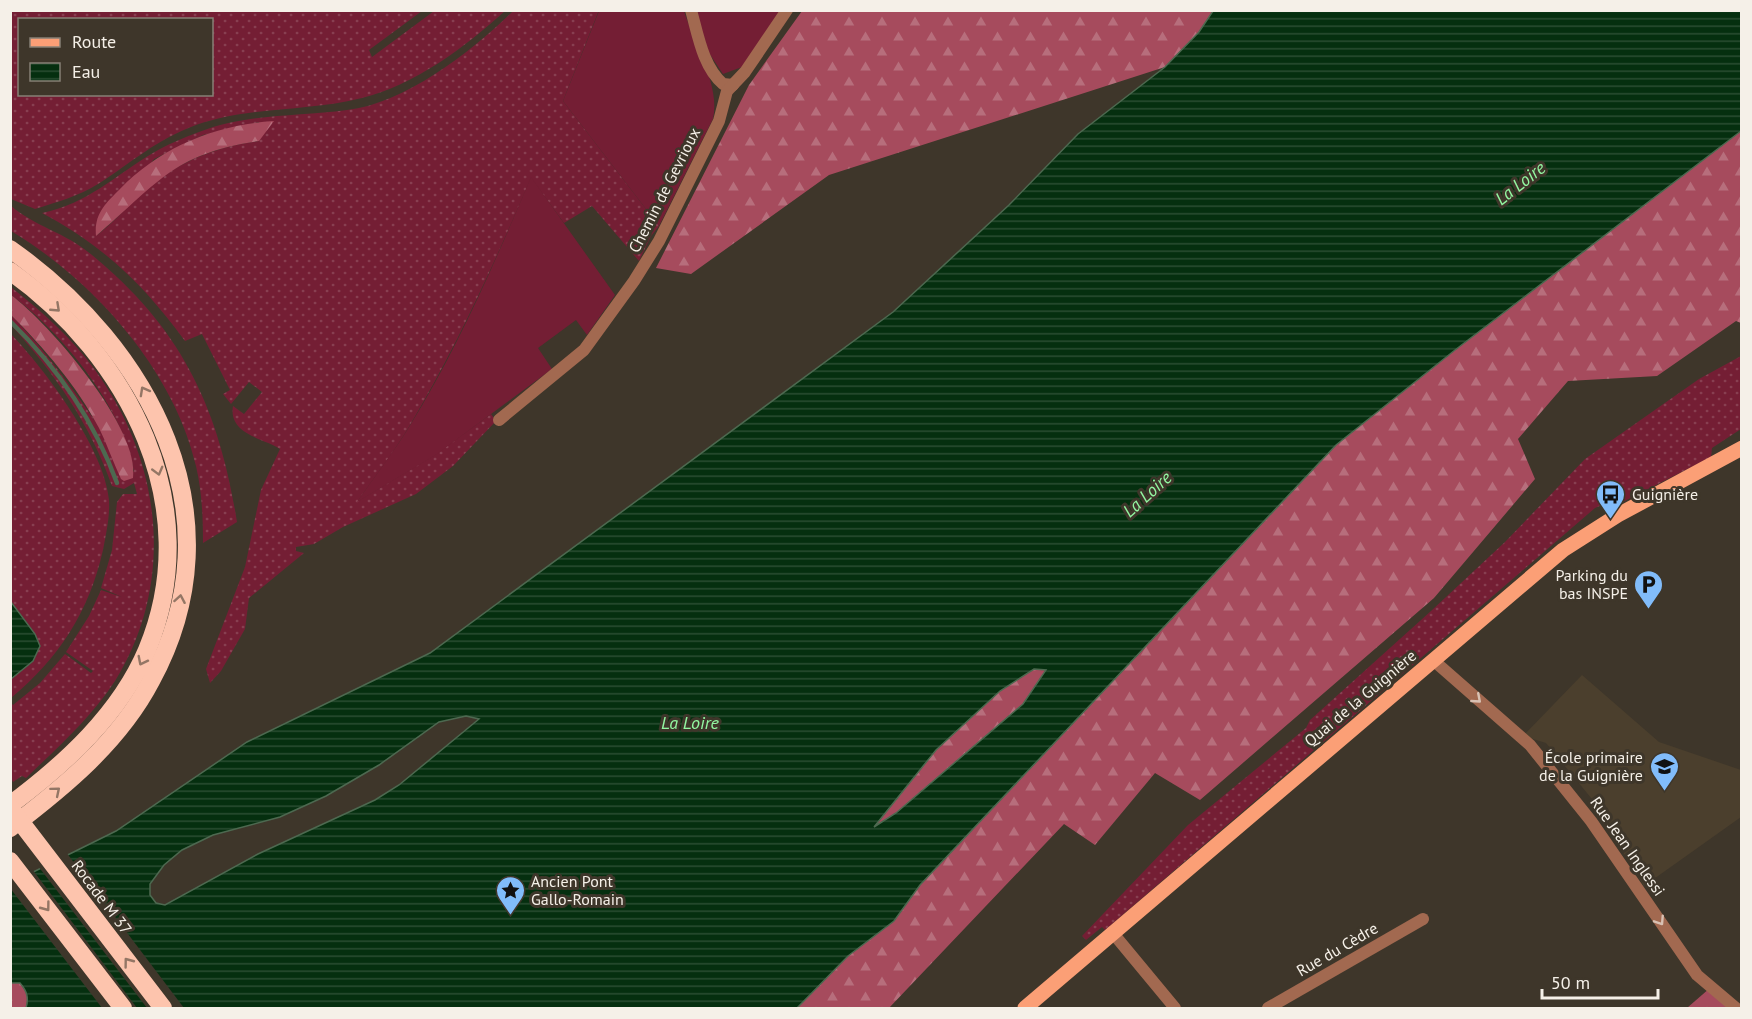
<svg xmlns="http://www.w3.org/2000/svg" width="1752" height="1019" font-family="'PT Sans',sans-serif">
<style>
.built{fill:#4b3f2d}
.grass{fill:url(#grass-dots);fill-rule:evenodd}
.forest{fill:url(#forest-firs)}
.garden{fill:#741e34}
.water{fill:url(#water-rules);stroke:#4d6950;stroke-width:1.5;fill-rule:evenodd}
.pier{fill:#3e362a}
.lines{fill:none;stroke-linecap:round;stroke-linejoin:round}
.stream{stroke:#4d6950;stroke-width:4.5}
.street{stroke:#a26950;stroke-width:12}
.primary{stroke:#fb9f76;stroke-width:15}
.highway{stroke:#fdc4ad;stroke-width:18}
.highway-bridge{stroke:#fdc4ad;stroke-width:18}
.oneway{stroke:#947665}
.oneway2{stroke:#d8c1b3}
.labels{text-anchor:middle;dominant-baseline:central;stroke-width:6;stroke-linejoin:round;paint-order:stroke}
.street-label{font-size:16px;fill:#f5f0e8;stroke:#3e362a}
.poi-label{font-size:16px;fill:#f5f0e8;stroke:#3e362a;text-anchor:start}
.water-label{font-size:18px;font-style:italic;fill:#93f7a1;stroke:#3e362a}
</style>
<defs>
<pattern id="grass-dots" width="8" height="8" patternUnits="userSpaceOnUse" patternTransform="scale(1.5)"><rect width="8" height="8" fill="#741e34"/><path d="M2 2h.1M6 6h.1" fill="none" stroke="#883f51" stroke-width="1.8" stroke-linecap="round"/></pattern>
<pattern id="forest-firs" width="22" height="20" patternUnits="userSpaceOnUse" patternTransform="scale(1.5)"><rect width="22" height="20" fill="#a64b5d"/><path d="M5 1l3.5 6h-7zM16 11l3.5 6h-7z" fill="#b76e7c"/></pattern>
<pattern id="water-rules" width="6" height="5" patternUnits="userSpaceOnUse" patternTransform="scale(1.5)"><rect width="6" height="5" fill="#052f0f"/><path d="M0 2.5h6" fill="none" stroke="#2a4d32"/></pattern>
</defs>
<rect width="100%" height="100%" fill="#3e362a"/>
<!-- built -->
<path class="built" d="M 1582,675 L 1659,742 L 1741,770 L 1741,817 L 1644,886 L 1616,841 L 1605,815 L 1546,743 L 1523,736 Z"/>
<!-- grass -->
<g class="grass">
<path d="M 11,10 L 422,11 L 369,50 L 372,57 L 434,11 L 505,11 C 465,47 415,85 362,98 C 307,112 250,106 196,125 C 155,140 133,162 98,184 C 79,196 57,202 35,209 L 11,199 ZM 24,19 L 212,20 L 212,94 L 20,94 L 20,20 Z"/>
<path d="M 599,10 L 563,101 L 659,226 L 651,236 L 639,261 L 592,206 L 564,223 L 531,178 C 495,262 457,346 410,425 C 395,451 375,476 358,501 L 436,454 L 491,414 L 496,421 L 453,466 L 416,494 L 343,527 L 314,544 L 296,547 L 296,551 L 304,553 L 249,598 L 245,629 L 221,671 L 210,683 L 206,669 L 245,567 L 261,490 L 280,449 C 266,439 228,435 233,406 L 244,414 L 262,392 L 249,382 L 231,404 L 223,394 L 230,390 L 202,334 L 185,341 C 144,285 104,246 42,213 C 89,203 114,176 153,153 C 168,144 183,138 199,132 C 247,113 297,117 347,110 C 406,103 472,51 513,11 ZM 259,122 L 259,141 C 213,147 175,163 140,194 C 126,208 112,224 96,236 L 154,159 L 203,135 Z"/>
<path d="M 10,205 C 35,227 65,232 92,255 C 182,329 219,408 237,522 L 203,543 C 203,517 202,492 196,466 C 174,370 93,280 11,231 Z"/>
<path d="M 11,287 C 41,311 72,338 95,370 C 162,462 176,582 115,681 C 91,718 57,748 26,778 L 22,776 L 13,782 L 11,778 L 11,703 L 13,705 L 40,683 L 65,654 L 91,673 L 93,671 L 66,652 L 89,616 L 101,590 L 122,597 L 101,588 L 112,550 L 117,502 L 123,494 L 137,494 L 134,483 L 124,489 L 112,486 C 90,424 55,374 11,325 L 11,315 C 58,363 92,420 134,472 C 124,409 62,332 11,295 Z"/>
<path d="M 10,333 C 45,369 105,450 109,500 C 110,517 106,534 103,550 C 89,612 59,658 11,698 Z"/>
<path d="M 1741,356 L 1741,429 L 1712,448 L 1711,457 L 1611,508 L 1602,505 L 1595,508 L 1105,930 L 1102,927 L 1086,940 L 1082,936 L 1188,825 L 1306,728 L 1310,720 L 1431,611 L 1505,542 L 1585,459 L 1699,379 Z"/>
</g>
<!-- forest -->
<g class="forest">
<path d="M 802,11 L 1213,11 L 1199,32 L 1165,67 L 829,175 L 691,274 L 656,268 L 749,85 Z"/>
<path d="M 274,121 L 259,141 C 173,153 156,185 96,236 C 94,214 105,204 120,189 C 161,147 215,125 274,121 Z"/>
<path d="M 1741,131 L 1741,323 L 1736,321 L 1657,376 L 1568,381 L 1518,439 L 1535,479 L 1434,598 L 1200,800 L 1155,773 L 1095,845 L 1064,824 L 889,1008 L 797,1008 L 848,956 L 894,921 L 920,885 L 1336,445 L 1455,350 Z"/>
<path d="M 11,295 C 49,323 141,429 133,478 L 124,481 L 121,479 C 113,462 107,444 99,428 C 77,386 44,348 11,315 Z"/>
<path d="M 1034,669 L 1047,669 L 1023,704 L 896,813 L 872,828 L 936,750 L 1000,691 Z"/>
<path d="M 15,982 L 20,983 L 28,995 L 26,1008 L 11,1008 L 11,983 Z"/>
<path d="M 1710,988 L 1736,1008 L 1687,1008 Z"/>
</g>
<!-- garden -->
<g class="garden">
<path d="M 599,11 L 684,11 C 694,43 721,87 713,119 L 659,226 L 563,101 Z"/>
<path d="M 695,11 L 781,11 L 742,67 L 723,74 L 709,53 Z"/>
<path d="M 531,177 L 615,295 L 587,335 L 576,320 L 538,348 L 552,369 L 437,454 L 357,502 C 374,477 393,453 409,427 C 458,348 495,262 531,177 Z"/>
</g>
<!-- water -->
<g class="water">
<path d="M 1213,11 L 1741,11 L 1741,131 L 1455,350 L 1336,445 L 920,885 L 894,921 L 848,956 L 797,1008 L 26,1008 C 29,998 27,991 20,983 L 11,983 L 11,883 L 116,831 L 247,742 L 430,653 L 893,312 L 1009,205 L 1078,134 L 1165,67 L 1199,32 ZM 1034,669 L 1046,670 L 1023,704 L 896,813 L 874,827 L 936,750 L 1000,691 ZM 466,716 L 479,719 L 399,785 L 375,800 L 258,854 L 165,905 L 156,903 L 150,895 L 150,884 L 164,865 L 182,850 L 213,835 L 280,817 L 326,796 L 379,765 L 439,722 Z"/>
<path d="M 11,602 L 35,634 L 40,646 L 33,661 L 11,679 Z"/>
</g>
<!-- pier -->
<g class="pier">
<path d="M 66,852 L 184,1008 L 147,1008 L 38,866 Z"/>
<path d="M 32,869 L 137,1008 L 102,1008 L 10,888 L 10,879 Z"/>
</g>
<g class="lines">
<!-- stream -->
<path class="stream" d="M 10,321 C 58,368 94,420 117,483"/>
<!-- street -->
<g class="street">
<path d="M 691,10 C 698,35 703,67 723,84 L 733,85"/>
<path d="M 499,420 L 584,350 L 634,281 L 659,241 L 719,121 L 727,91 L 745,72 L 787,10"/>
<path d="M 1433,660 L 1530,745 L 1591,821 L 1697,975 L 1736,1008"/>
<path d="M 1112,932 L 1175,1008"/>
<path d="M 1268,1008 L 1423,919"/>
</g>
<!-- primary -->
<path class="primary" d="M 1025,1008 L 1563,550 L 1618,515 L 1742,448"/>
<!-- highway -->
<g class="highway">
<path d="M 10,249 C 150,348 241,516 151,681 C 119,742 64,787 10,828"/>
<path d="M 10,271 C 129,356 207,506 147,650 C 120,714 65,764 10,805"/>
<path d="M 10,861 L 123,1008"/>
</g>
<!-- highway-bridge -->
<path class="highway-bridge" d="M 10,808 L 163,1008"/>
</g>
<!-- one-way arrows -->
<defs><path id="oneway-chevron" d="M-2-3.5L2.5 0L-2 3.5" fill="none" stroke-width="1.6" stroke-linecap="round" stroke-linejoin="round" transform="scale(1.5)"/></defs>
<g class="oneway">
<use href="#oneway-chevron" transform="translate(56 308) rotate(43)"/>
<use href="#oneway-chevron" transform="translate(144 391) rotate(-119)"/>
<use href="#oneway-chevron" transform="translate(158 471) rotate(75)"/>
<use href="#oneway-chevron" transform="translate(180 599) rotate(-80)"/>
<use href="#oneway-chevron" transform="translate(142 661) rotate(117)"/>
<use href="#oneway-chevron" transform="translate(56 791) rotate(-40)"/>
<use href="#oneway-chevron" transform="translate(46 907) rotate(53)"/>
<use href="#oneway-chevron" transform="translate(128 962) rotate(-127)"/>
</g>
<g class="oneway2">
<use href="#oneway-chevron" transform="translate(1477 699) rotate(41)"/>
<use href="#oneway-chevron" transform="translate(1660 921) rotate(57)"/>
</g>
<!-- icons -->
<defs>
<symbol id="bus-pin" viewBox="-11 -11 22 30"><path d="M0 17L-7.5 6A9.5 9.5 0 1 1 7.5 6Z" fill="#81bcfa" stroke="#3e362a"/><path d="M-5-6H5V4H4V6H2V4H-2V6H-4V4H-5ZM-3.5-4V0h7V-4ZM-3.5 1.2v1.5H-2V1.2ZM2 1.2v1.5H3.5V1.2Z" fill="#111"/></symbol>
<symbol id="parking-pin" viewBox="-11 -11 22 30"><path d="M0 17L-7.5 6A9.5 9.5 0 1 1 7.5 6Z" fill="#81bcfa" stroke="#3e362a"/><path d="M-3.5-5.5H1a3.5 3.5 0 0 1 0 7H-1V5.5H-3.5ZM-1-3.4V-.6H.8a1.4 1.4 0 0 0 0-2.8Z" fill="#111"/></symbol>
<symbol id="school-pin" viewBox="-11 -11 22 30"><path d="M0 17L-7.5 6A9.5 9.5 0 1 1 7.5 6Z" fill="#81bcfa" stroke="#3e362a"/><path d="M0-5L7-2L0 1L-7-2ZM-4 1L0 2.5L4 1V4Q0 6-4 4Z" fill="#111"/></symbol>
<symbol id="sight-pin" viewBox="-11 -11 22 30"><path d="M0 17L-7.5 6A9.5 9.5 0 1 1 7.5 6Z" fill="#81bcfa" stroke="#3e362a"/><path d="M0-6L1.8-2.2L6-1.7L2.9 1.2L3.7 5.4L0 3.3L-3.7 5.4L-2.9 1.2L-6-1.7L-1.8-2.2Z" fill="#111"/></symbol>
</defs>
<g fill-rule="evenodd">
<use href="#bus-pin" x="1594" y="478" width="33" height="45"/>
<use href="#parking-pin" x="1632" y="568" width="33" height="45"/>
<use href="#school-pin" x="1648" y="750" width="33" height="45"/>
<use href="#sight-pin" x="494" y="874" width="33" height="45"/>
</g>
<g class="labels">
<!-- street labels -->
<g class="street-label">
<text transform="translate(664 190) rotate(-63)">Chemin de Gevrioux</text>
<text transform="translate(1360 698) rotate(-40)">Quai de la Guignière</text>
<text transform="translate(1628 846) rotate(55)">Rue Jean Inglessi</text>
<text transform="translate(102 897) rotate(53)">Rocade M 37</text>
<text transform="translate(1337 949) rotate(-30)">Rue du Cèdre</text>
</g>
<!-- poi labels -->
<g class="poi-label">
<text x="1632" y="494">Guignière</text>
<text x="1628" y="575" text-anchor="end">Parking du<tspan x="1628" dy="18">bas INSPE</tspan></text>
<text x="1643" y="757" text-anchor="end">École primaire<tspan x="1643" dy="18">de la Guignière</tspan></text>
<text x="531" y="881">Ancien Pont<tspan x="531" dy="18">Gallo-Romain</tspan></text>
</g>
<!-- water labels -->
<g class="water-label">
<text transform="translate(1520 183) rotate(-38)">La Loire</text>
<text transform="translate(1147 494) rotate(-42)">La Loire</text>
<text x="690" y="722">La Loire</text>
</g>
</g>
<!-- border -->
<rect width="1752" height="1019" fill="none" stroke="#f5f0e8" stroke-width="24"/>
<!-- legend -->
<rect x="18" y="18" width="195" height="78" fill="#3e362a" stroke="#878076" stroke-width="1.5"/>
<rect x="30" y="38" width="30" height="9" fill="#fb9f76" stroke="#878076" stroke-width="1.5"/>
<text x="72" y="48" font-size="18" fill="#f5f0e8">Route</text>
<rect x="30" y="63" width="30" height="18" fill="url(#water-rules)" stroke="#878076" stroke-width="1.5"/>
<text x="72" y="78" font-size="18" fill="#f5f0e8">Eau</text>
<!-- scale -->
<path d="M1542 989v9h116v-9" fill="none" stroke="#f5f0e8" stroke-width="3"/>
<text x="1551" y="989" font-size="18" fill="#f5f0e8" stroke="#3e362a" stroke-width="4.5" paint-order="stroke">50 m</text>
</svg>
